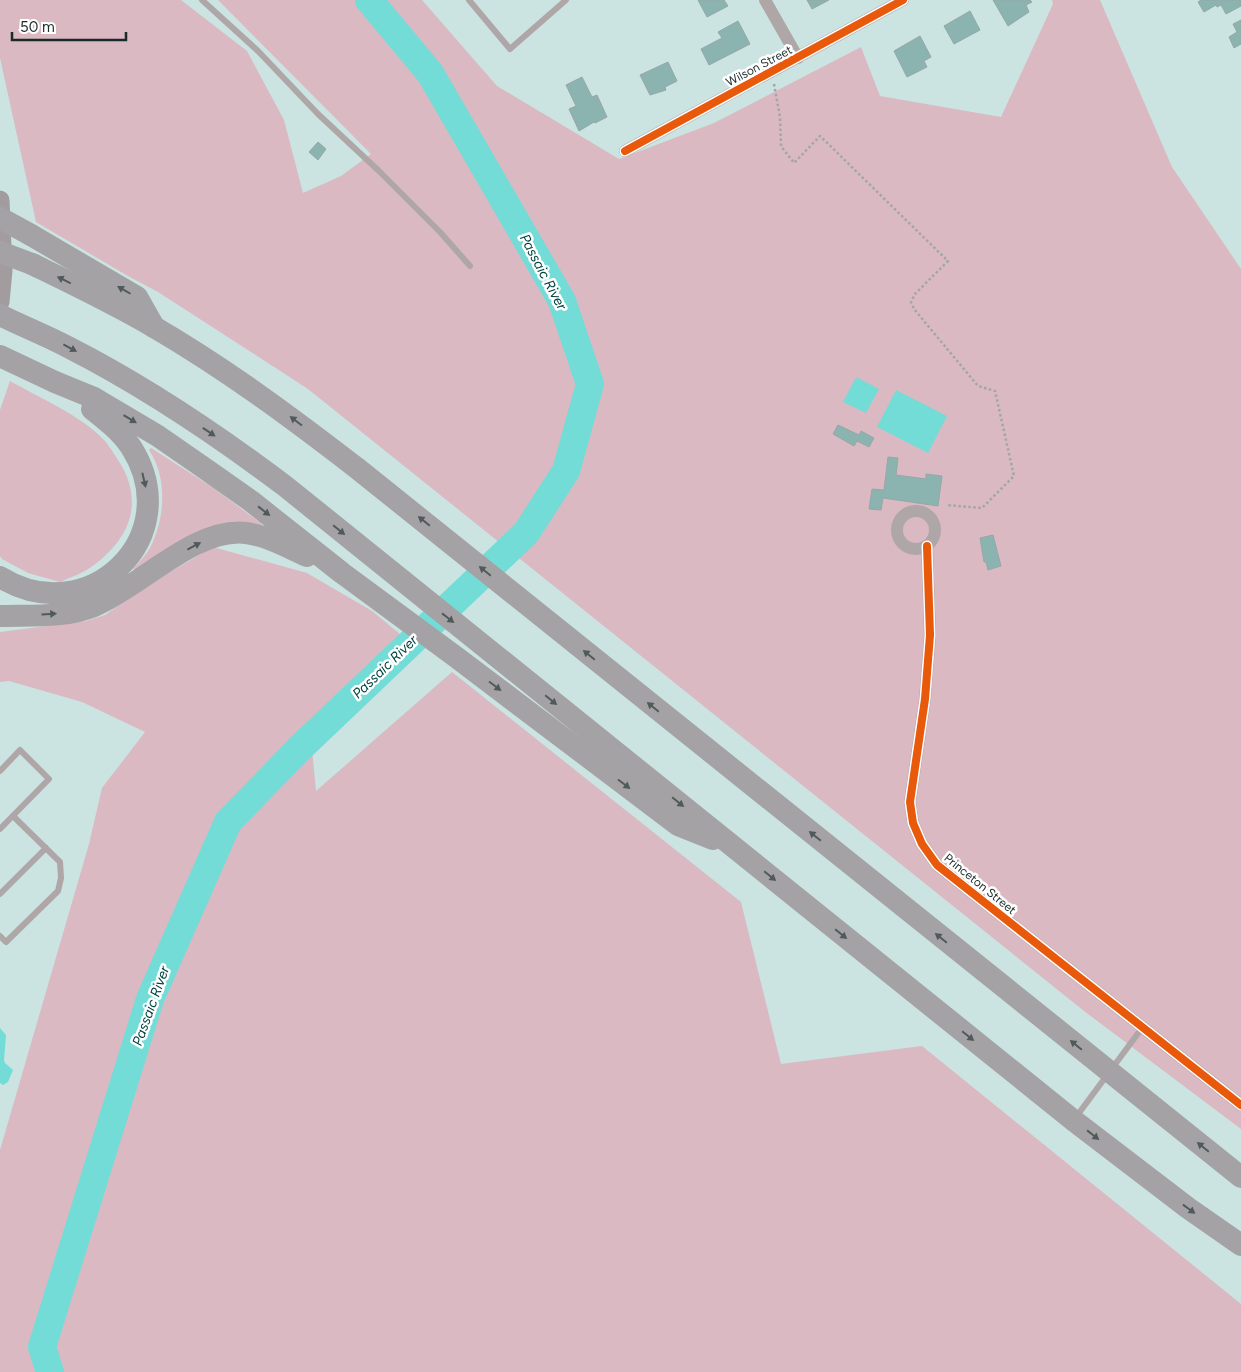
<svg xmlns="http://www.w3.org/2000/svg" width="1241" height="1372" font-family="Figtree,sans-serif">
<style>
.green{fill:#dbb9c2}
.water{fill:#74dcd6}
.lines{fill:none;stroke-linecap:round;stroke-linejoin:round}
.river{stroke:#74dcd6;stroke-width:28}
.building{fill:#8bb4b1;stroke:#95a8a6}
.path{stroke:#a2a6a6;stroke-width:2.5;stroke-dasharray:2.5 2.5;stroke-linecap:butt}
.service{stroke:#afa6a8;stroke-width:6}
.minor{stroke:#afa6a8;stroke-width:12}
.primary{stroke:#a39c9f;stroke-width:19}
.motorway{stroke:#a4a2a4;stroke-width:22}
.motorway-bridge{stroke:#a4a2a4;stroke-width:22}
.cycleway-casing{stroke:#fff;stroke-width:11}
.cycleway{stroke:#e8590c;stroke-width:8}
.oneway{fill:#515a5a}
.labels{text-anchor:middle;dominant-baseline:central;stroke-width:5;stroke-linejoin:round;paint-order:stroke}
.street-label{font-size:12px;fill:#192a29;stroke:#fff}
.water-label{font-size:14px;font-style:italic;fill:#00423f;stroke:#fff}
</style>
<rect width="100%" height="100%" fill="#cbe3e1"/>
<!-- green -->
<g class="green">
<path d="M 0,0 L 181,0 L 247,51 L 284,120 L 303,193 L 341,176 L 371,154 L 218,0 L 422,0 L 497,86 L 619,159 L 714,123 L 861,47 L 880,96 L 1001,117 L 1053,4 L 1052,0 L 1100,0 L 1172,167 L 1241,269 L 1241,1129 L 1084,1011 L 308,389 L 158,292 L 128,276 L 36,222 L 0,58 Z"/>
<path d="M 10,381 C 38,397 80,415 103,439 C 107,443 111,449 114,454 C 145,496 134,535 94,565 C 84,573 71,577 60,582 L 28,573 L 2,559 L 0,556 L 0,410 Z"/>
<path d="M 151,448 L 212,487 L 262,524 L 260,528 L 137,571 L 133,569 C 139,562 146,555 150,548 C 165,519 168,478 149,450 Z"/>
<path d="M 213,547 L 307,573 L 372,611 L 401,635 L 310,728 L 316,791 L 452,672 L 741,902 L 781,1064 L 922,1046 L 1241,1304 L 1241,1372 L 0,1372 L 0,1150 L 89,844 L 102,788 L 145,732 L 82,702 L 9,681 L 0,682 L 0,632 L 86,621 L 105,615 L 146,586 Z"/>
</g>
<!-- water -->
<g class="water">
<path d="M 856,377 L 879,389 L 866,413 L 843,402 Z"/>
<path d="M 896,390 L 947,416 L 928,453 L 877,427 Z"/>
<path d="M 0,1028 L 6,1035 L 4,1060 L 5,1063 L 13,1070 L 8,1082 L 3,1085 L 0,1083 Z"/>
</g>
<g class="lines">
<!-- river -->
<path class="river" d="M 50,1372 L 42,1347 L 150,999 L 228,822 L 300,748 L 526,533 L 566,471 L 590,384 L 562,301 L 430,73 L 369,0"/>
</g>
<!-- building -->
<g class="building">
<path d="M 698,0 L 724,0 L 728,6 L 707,17 Z"/>
<path d="M 807,0 L 829,0 L 812,9 Z"/>
<path d="M 993,0 L 1030,0 L 1032,2 L 1026,5 L 1029,12 L 1008,26 Z"/>
<path d="M 1201,0 L 1241,0 L 1241,6 L 1226,14 L 1221,5 L 1217,7 L 1216,5 L 1204,12 L 1198,2 Z"/>
<path d="M 970,11 L 980,30 L 954,44 L 944,26 Z"/>
<path d="M 1241,20 L 1241,44 L 1234,48 L 1229,37 L 1237,32 L 1233,24 Z"/>
<path d="M 738,21 L 750,44 L 709,65 L 701,49 L 722,38 L 718,32 Z"/>
<path d="M 920,36 L 931,57 L 924,61 L 927,67 L 907,77 L 894,51 Z"/>
<path d="M 668,62 L 677,81 L 665,87 L 666,90 L 650,95 L 640,75 Z"/>
<path d="M 582,77 L 592,97 L 597,95 L 607,117 L 595,123 L 594,122 L 579,131 L 569,109 L 576,106 L 566,85 Z"/>
<path d="M 318,142 L 326,149 L 318,160 L 309,152 Z"/>
<path d="M 838,425 L 859,435 L 861,431 L 874,438 L 869,447 L 857,441 L 854,446 L 833,434 Z"/>
<path d="M 888,457 L 898,458 L 896,475 L 926,479 L 926,474 L 942,476 L 938,506 L 883,498 L 881,510 L 869,509 L 872,489 L 884,490 Z"/>
<path d="M 993,535 L 1001,566 L 988,570 L 986,562 L 984,562 L 980,538 Z"/>
</g>
<g class="lines">
<!-- path -->
<path class="path" d="M 774,84 L 780,117 L 781,146 L 794,163 L 820,136 L 948,261 L 915,294 L 911,302 L 914,309 L 978,386 L 995,391 L 1014,476 L 982,508 L 946,505"/>
<!-- service -->
<g class="service">
<path d="M 202,0 L 258,51 L 318,114 L 379,171 L 440,232 L 470,266"/>
<path d="M 469,0 L 510,49 L 566,0"/>
<path d="M 0,771 L 20,750 L 49,779 L 0,829"/>
<path d="M 0,894 L 46,848"/>
<path d="M 0,936 L 6,942 L 58,891 L 61,878 L 60,862 L 13,816"/>
<path d="M 1076,1117 L 1142,1028"/>
</g>
<!-- minor -->
<g class="minor">
<path d="M 765,0 L 798,58"/>
<path d="M 625,151 L 903,0"/>
<circle cx="916" cy="530" r="19"/>
<path d="M 927,546 L 930,635 L 925,699 L 910,802 L 913,823 L 922,844 L 937,865 L 1241,1105"/>
</g>
<!-- primary -->
<path class="primary" d="M 0,200 L 3,270 L 0,302"/>
<!-- motorway -->
<g class="motorway">
<path d="M 31,235 L 137,297 L 154,327"/>
<path d="M 32,264 C 73,284 115,304 154,327 C 226,369 292,418 358,469 L 1241,1177"/>
<path d="M 0,315 C 22,326 45,335 66,346 C 143,385 216,434 285,486 L 1073,1120 L 1188,1208 L 1241,1245"/>
<path d="M 0,356 L 55,382 L 94,398 L 158,436 L 207,470 L 251,501 L 342,573 L 456,657 L 678,825 L 713,839"/>
<path d="M 0,577 C 89,632 188,536 131,447 C 121,432 106,420 92,409"/>
<path d="M 0,616 C 31,615 65,618 94,606 C 140,587 195,527 246,533 C 268,536 287,547 307,556"/>
</g>
<!-- motorway-bridge -->
<g class="motorway-bridge">
<path d="M 0,218 L 31,235"/>
<path d="M 0,252 L 32,264"/>
</g>
<defs>
<g id="cycleway">
<path d="M 625,151 L 903,0"/>
<path d="M 927,546 L 930,635 L 925,699 L 910,802 L 913,823 L 922,844 L 937,865 L 1241,1105"/>
</g>
</defs>
<!-- cycleway casing -->
<use href="#cycleway" class="cycleway-casing"/>
<!-- cycleway -->
<use href="#cycleway" class="cycleway"/>
</g>
<!-- one-way arrows -->
<defs><path id="oneway-solid" d="M-6-.8H1V-3.2L6.5 0L1 3.2V.8H-6Z" transform="scale(1.25)"/></defs>
<g class="oneway">
<use href="#oneway-solid" transform="translate(64 280) rotate(-154)"/>
<use href="#oneway-solid" transform="translate(124 290) rotate(-150)"/>
<use href="#oneway-solid" transform="translate(70 348) rotate(28)"/>
<use href="#oneway-solid" transform="translate(130 419) rotate(31)"/>
<use href="#oneway-solid" transform="translate(296 421) rotate(-143)"/>
<use href="#oneway-solid" transform="translate(209 432) rotate(34)"/>
<use href="#oneway-solid" transform="translate(144 480) rotate(77)"/>
<use href="#oneway-solid" transform="translate(264 511) rotate(38)"/>
<use href="#oneway-solid" transform="translate(424 521) rotate(-141)"/>
<use href="#oneway-solid" transform="translate(339 530) rotate(39)"/>
<use href="#oneway-solid" transform="translate(194 546) rotate(-28)"/>
<use href="#oneway-solid" transform="translate(485 571) rotate(-141)"/>
<use href="#oneway-solid" transform="translate(49 614) rotate(-3)"/>
<use href="#oneway-solid" transform="translate(448 618) rotate(38)"/>
<use href="#oneway-solid" transform="translate(589 655) rotate(-141)"/>
<use href="#oneway-solid" transform="translate(495 686) rotate(37)"/>
<use href="#oneway-solid" transform="translate(551 700) rotate(39)"/>
<use href="#oneway-solid" transform="translate(653 707) rotate(-141)"/>
<use href="#oneway-solid" transform="translate(624 784) rotate(37)"/>
<use href="#oneway-solid" transform="translate(678 802) rotate(39)"/>
<use href="#oneway-solid" transform="translate(815 836) rotate(-141)"/>
<use href="#oneway-solid" transform="translate(770 876) rotate(39)"/>
<use href="#oneway-solid" transform="translate(841 934) rotate(39)"/>
<use href="#oneway-solid" transform="translate(941 938) rotate(-141)"/>
<use href="#oneway-solid" transform="translate(968 1036) rotate(39)"/>
<use href="#oneway-solid" transform="translate(1076 1045) rotate(-141)"/>
<use href="#oneway-solid" transform="translate(1093 1135) rotate(38)"/>
<use href="#oneway-solid" transform="translate(1203 1147) rotate(-141)"/>
<use href="#oneway-solid" transform="translate(1189 1209) rotate(36)"/>
</g>
<g class="labels">
<!-- street labels -->
<g class="street-label">
<text transform="translate(759 66) rotate(-28)">Wilson Street</text>
<text transform="translate(980 884) rotate(39)">Princeton Street</text>
</g>
<!-- water labels -->
<g class="water-label">
<text transform="translate(543 272) rotate(62)">Passaic River</text>
<text transform="translate(385 667) rotate(-44)">Passaic River</text>
<text transform="translate(151 1006) rotate(-70)">Passaic River</text>
</g>
</g>
<!-- scale -->
<path d="M12 32v8h114v-8" fill="none" stroke="#192a29" stroke-width="2.5"/>
<text x="20" y="32" font-size="15" fill="#192a29" stroke="#ffffff" stroke-width="4" paint-order="stroke">50 m</text>
</svg>
